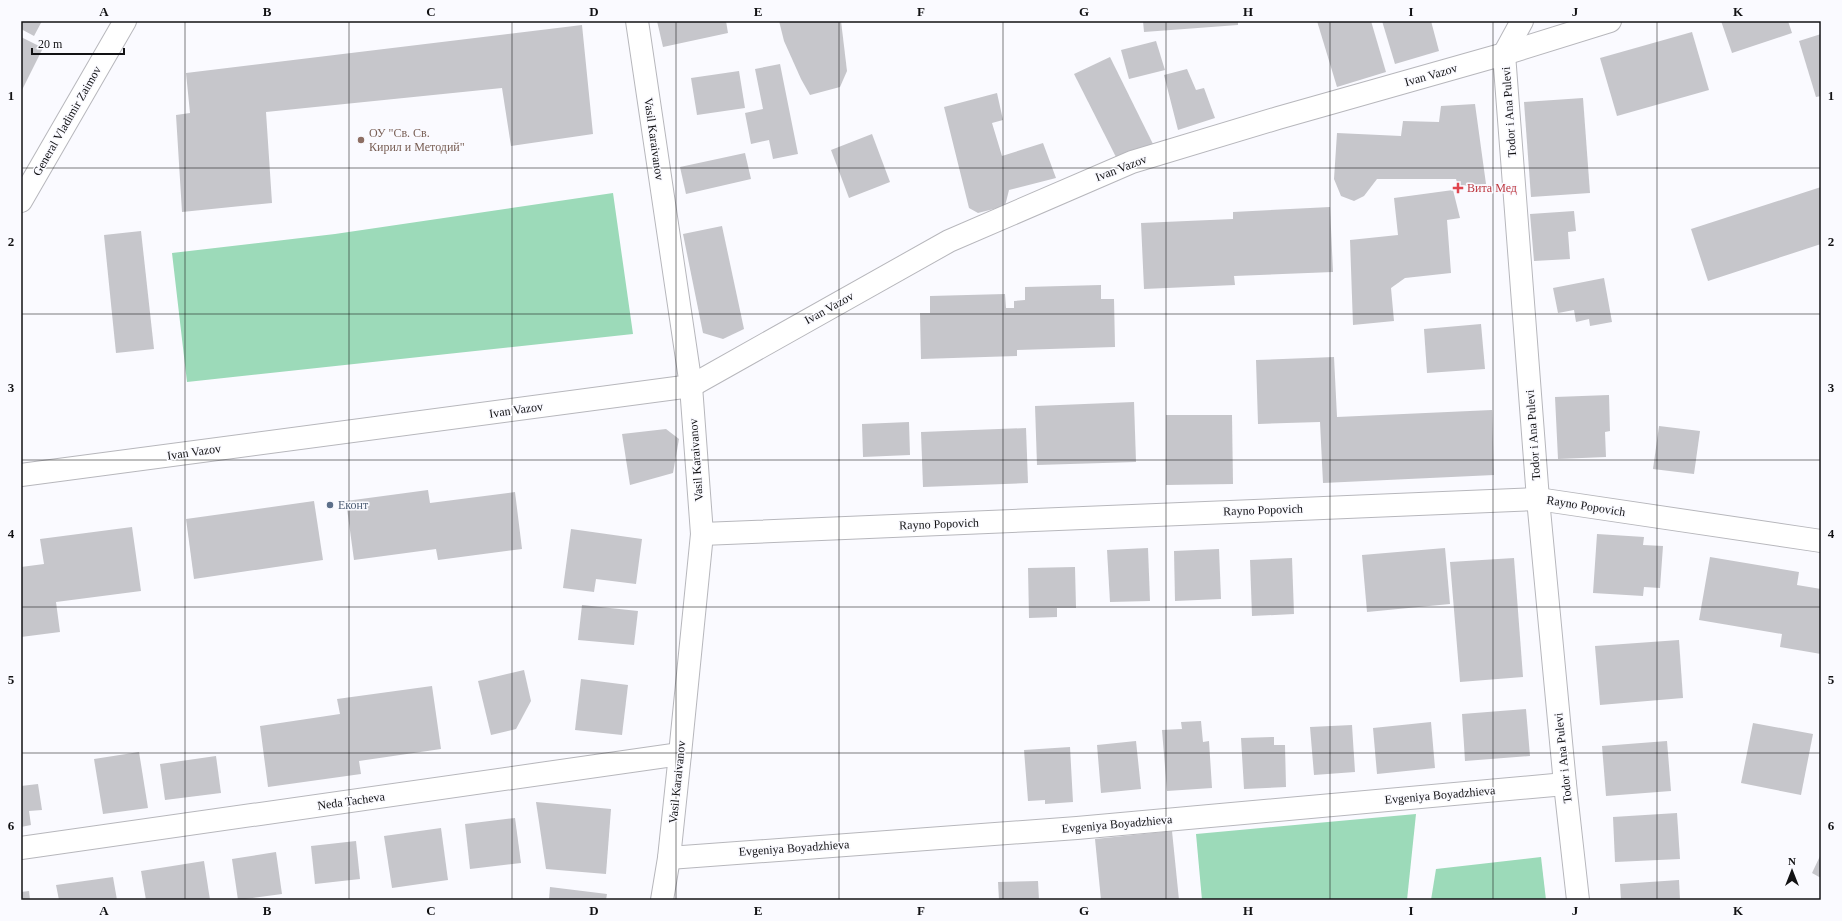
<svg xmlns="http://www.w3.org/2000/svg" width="1842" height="921" font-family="Georgia,serif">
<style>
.green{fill:#9cdab9}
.building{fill:#c6c6cb}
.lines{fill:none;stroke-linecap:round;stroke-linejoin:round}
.street-casing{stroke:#b7b7bc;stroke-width:24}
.secondary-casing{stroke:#b7b7bc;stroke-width:24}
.street{stroke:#fff;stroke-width:22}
.secondary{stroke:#fff;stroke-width:22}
.grid{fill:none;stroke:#121214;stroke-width:1;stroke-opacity:0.55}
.education-dot{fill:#8d6e63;stroke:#fafaff;stroke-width:1.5}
.health-dot{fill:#e0444e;stroke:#fafaff;stroke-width:1.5}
.service-dot{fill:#5c6f8a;stroke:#fafaff;stroke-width:1.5}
.labels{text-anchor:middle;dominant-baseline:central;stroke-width:3;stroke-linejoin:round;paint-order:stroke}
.street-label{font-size:12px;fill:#121214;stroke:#fafaff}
.education-label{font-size:12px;fill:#785e54;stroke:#fafaff;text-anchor:start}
.health-label{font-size:12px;fill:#be3a42;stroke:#fafaff;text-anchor:start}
.service-label{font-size:12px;fill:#4e5e75;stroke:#fafaff;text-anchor:start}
.neatline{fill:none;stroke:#121214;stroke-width:1.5}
.grid-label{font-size:13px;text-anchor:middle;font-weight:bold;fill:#121214}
</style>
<rect width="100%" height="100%" fill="#fafaff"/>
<!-- green -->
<g class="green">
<path d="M 613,193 L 633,334 L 187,382 L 172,253 L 335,234 Z"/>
<path d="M 1416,814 L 1407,900 L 1202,900 L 1196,834 Z"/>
<path d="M 1541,857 L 1546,900 L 1431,900 L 1436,869 Z"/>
</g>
<!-- building -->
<g class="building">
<path d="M 21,21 L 42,21 L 34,36 L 21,29 Z"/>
<path d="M 657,21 L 726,21 L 728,33 L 663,47 Z"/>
<path d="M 779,21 L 841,21 L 847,71 L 840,87 L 810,95 L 801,79 L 784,41 Z"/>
<path d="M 1143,21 L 1238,21 L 1238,25 L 1144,32 Z"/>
<path d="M 1317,21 L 1371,21 L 1386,72 L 1337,87 Z"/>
<path d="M 1382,21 L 1431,21 L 1439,51 L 1395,64 Z"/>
<path d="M 1721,21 L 1788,21 L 1792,33 L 1732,53 Z"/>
<path d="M 582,25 L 593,134 L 511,146 L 502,88 L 266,112 L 272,203 L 182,212 L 176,115 L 190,113 L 186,73 Z"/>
<path d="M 1692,32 L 1709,90 L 1617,116 L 1600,58 Z"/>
<path d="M 1821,34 L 1821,96 L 1816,97 L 1799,41 Z"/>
<path d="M 21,37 L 43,48 L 21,92 Z"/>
<path d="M 1156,41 L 1165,70 L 1129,79 L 1121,50 Z"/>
<path d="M 1110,57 L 1153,144 L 1118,161 L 1074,74 Z"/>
<path d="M 780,64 L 798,154 L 773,159 L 769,140 L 751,144 L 745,113 L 763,109 L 755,69 Z"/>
<path d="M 1187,69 L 1196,90 L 1204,88 L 1215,118 L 1178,130 L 1164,75 Z"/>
<path d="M 739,71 L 745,108 L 697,115 L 691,78 Z"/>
<path d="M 997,93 L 1003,120 L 992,123 L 1002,156 L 1043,143 L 1056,178 L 1009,190 L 1005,206 L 978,213 L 969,208 L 944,107 Z"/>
<path d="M 1583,98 L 1590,193 L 1531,197 L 1524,102 Z"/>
<path d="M 1475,104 L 1486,184 L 1458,186 L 1456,179 L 1377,179 L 1364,196 L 1354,201 L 1341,196 L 1334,179 L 1337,133 L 1401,136 L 1403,121 L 1439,122 L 1441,106 Z"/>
<path d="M 872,134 L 890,182 L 849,198 L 831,150 Z"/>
<path d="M 745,153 L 751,179 L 686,194 L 680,167 Z"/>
<path d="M 1821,187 L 1821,244 L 1708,281 L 1691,229 Z"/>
<path d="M 1453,190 L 1460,218 L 1447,220 L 1451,273 L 1405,278 L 1391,288 L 1394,321 L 1353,325 L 1350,240 L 1398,235 L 1394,198 Z"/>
<path d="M 1330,207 L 1333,272 L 1234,276 L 1235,285 L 1144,289 L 1141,223 L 1233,219 L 1233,212 Z"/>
<path d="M 1574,211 L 1576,231 L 1568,232 L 1570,259 L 1534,261 L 1530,214 Z"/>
<path d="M 722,226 L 744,329 L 723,339 L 703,333 L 683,234 Z"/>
<path d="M 141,231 L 154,349 L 116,353 L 104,235 Z"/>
<path d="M 1604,278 L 1612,322 L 1590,326 L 1589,319 L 1576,322 L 1574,310 L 1558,313 L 1553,288 Z"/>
<path d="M 1101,285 L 1101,299 L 1114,299 L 1115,347 L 1017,350 L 1017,356 L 921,359 L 920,313 L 930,313 L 930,296 L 1005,294 L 1006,308 L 1014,308 L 1014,301 L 1025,300 L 1025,287 Z"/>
<path d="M 1481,324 L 1485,369 L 1427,373 L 1424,329 Z"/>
<path d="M 1334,357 L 1337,417 L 1492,410 L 1494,475 L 1323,483 L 1320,422 L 1258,424 L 1256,360 Z"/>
<path d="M 1609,395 L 1610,431 L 1605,432 L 1606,457 L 1558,459 L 1555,397 Z"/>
<path d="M 1134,402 L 1136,462 L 1037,465 L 1035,406 Z"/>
<path d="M 1166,415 L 1232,415 L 1233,484 L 1166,485 Z"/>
<path d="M 909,422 L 910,455 L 863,457 L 862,424 Z"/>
<path d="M 1659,426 L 1700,431 L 1694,474 L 1653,469 Z"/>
<path d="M 1026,428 L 1028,483 L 923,487 L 921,432 Z"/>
<path d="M 666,429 L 679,439 L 673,473 L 630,485 L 622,434 Z"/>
<path d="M 428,490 L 430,503 L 515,492 L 522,549 L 438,560 L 436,549 L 354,560 L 346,501 Z"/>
<path d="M 314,501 L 323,560 L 194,579 L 186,519 Z"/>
<path d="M 132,527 L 141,591 L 56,602 L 60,632 L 21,637 L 21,567 L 44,564 L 40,539 Z"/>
<path d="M 571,529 L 642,539 L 636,584 L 596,579 L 594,592 L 563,588 Z"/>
<path d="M 1597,534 L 1644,537 L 1643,545 L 1663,546 L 1660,588 L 1644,587 L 1643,596 L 1593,593 Z"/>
<path d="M 1148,548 L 1150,601 L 1110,602 L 1107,550 Z"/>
<path d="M 1445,548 L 1450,604 L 1367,612 L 1362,555 Z"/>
<path d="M 1219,549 L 1221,599 L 1175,601 L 1174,551 Z"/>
<path d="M 1710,557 L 1799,572 L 1797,585 L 1821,589 L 1821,654 L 1780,647 L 1782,634 L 1699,620 Z"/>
<path d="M 1292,558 L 1294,614 L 1252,616 L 1250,560 Z"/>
<path d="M 1514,558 L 1523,677 L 1460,682 L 1450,562 Z"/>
<path d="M 1075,567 L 1076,608 L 1057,608 L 1057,617 L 1029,618 L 1028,568 Z"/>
<path d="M 582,605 L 638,611 L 634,645 L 578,640 Z"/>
<path d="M 1679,640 L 1683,698 L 1600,705 L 1595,646 Z"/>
<path d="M 524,670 L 531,701 L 516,729 L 491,735 L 478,681 Z"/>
<path d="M 581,679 L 628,685 L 622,735 L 575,730 Z"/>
<path d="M 432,686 L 441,749 L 359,761 L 361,774 L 268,787 L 260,726 L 340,714 L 337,699 Z"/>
<path d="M 1526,709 L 1530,756 L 1465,761 L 1462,714 Z"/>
<path d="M 1201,721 L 1203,742 L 1209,741 L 1212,788 L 1167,791 L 1162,730 L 1182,729 L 1181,722 Z"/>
<path d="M 1431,722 L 1435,768 L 1377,774 L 1373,728 Z"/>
<path d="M 1753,723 L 1813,734 L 1801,795 L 1741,783 Z"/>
<path d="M 1352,725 L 1355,772 L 1314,775 L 1310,727 Z"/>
<path d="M 1274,737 L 1274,745 L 1285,745 L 1286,787 L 1244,789 L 1241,738 Z"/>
<path d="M 1136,741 L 1141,789 L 1101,793 L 1097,745 Z"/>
<path d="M 1667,741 L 1671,791 L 1606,796 L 1602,746 Z"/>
<path d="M 1070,747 L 1073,802 L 1045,804 L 1045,800 L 1028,801 L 1024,750 Z"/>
<path d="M 139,752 L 148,808 L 103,814 L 94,759 Z"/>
<path d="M 216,756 L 221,793 L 165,800 L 160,764 Z"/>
<path d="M 38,784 L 42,810 L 29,811 L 31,825 L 21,827 L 21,786 Z"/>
<path d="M 536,802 L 611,809 L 606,874 L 546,869 Z"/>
<path d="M 1677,813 L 1680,859 L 1615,862 L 1613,817 Z"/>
<path d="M 515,818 L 521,863 L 470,869 L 465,824 Z"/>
<path d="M 441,828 L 448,880 L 392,888 L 384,836 Z"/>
<path d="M 1172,831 L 1179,900 L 1101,900 L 1095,839 Z"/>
<path d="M 356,841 L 360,879 L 315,884 L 311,846 Z"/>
<path d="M 276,852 L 282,894 L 238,900 L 232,859 Z"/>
<path d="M 1821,854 L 1821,878 L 1812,873 Z"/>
<path d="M 204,861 L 210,900 L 146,900 L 141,871 Z"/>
<path d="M 113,877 L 117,900 L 59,900 L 56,885 Z"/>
<path d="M 1679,880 L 1680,900 L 1621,900 L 1620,884 Z"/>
<path d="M 1038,881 L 1039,900 L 999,900 L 998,882 Z"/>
<path d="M 550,887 L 607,894 L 606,900 L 549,900 Z"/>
<path d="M 29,891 L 30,900 L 21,900 L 21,892 Z"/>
</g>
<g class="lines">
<defs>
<g id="street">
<path d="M 637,21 L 691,386 L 702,534 L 680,754 L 669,858 L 662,900"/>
<path d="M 1522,21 L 1504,54 L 1538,499 L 1565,784 L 1578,900"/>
<path d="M 21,475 L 691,386 L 949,241 L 1132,162 L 1278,118 L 1504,54 L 1610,21"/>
<path d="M 702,534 L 1538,499 L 1821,541"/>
<path d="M 21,848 L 680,754"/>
<path d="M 669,858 L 1077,828 L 1565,784"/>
</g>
<path id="secondary" d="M 21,201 L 125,21"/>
</defs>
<!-- street casing -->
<use href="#street" class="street-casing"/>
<!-- secondary casing -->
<use href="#secondary" class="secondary-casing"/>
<!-- street -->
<use href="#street" class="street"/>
<!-- secondary -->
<use href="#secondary" class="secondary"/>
</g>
<!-- grid -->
<path class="grid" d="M 185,21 L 185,900M 349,21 L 349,900M 512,21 L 512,900M 676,21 L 676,900M 839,21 L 839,900M 1003,21 L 1003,900M 1166,21 L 1166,900M 1330,21 L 1330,900M 1493,21 L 1493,900M 1657,21 L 1657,900M 21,168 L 1821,168M 21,314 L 1821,314M 21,460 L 1821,460M 21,607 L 1821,607M 21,753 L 1821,753"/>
<!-- markers -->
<circle class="education-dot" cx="361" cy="140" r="4"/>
<path class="health-dot" d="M1456 182h4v4h4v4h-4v4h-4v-4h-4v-4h4z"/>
<circle class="service-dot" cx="330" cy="505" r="4"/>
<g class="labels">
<!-- street labels -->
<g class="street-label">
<text transform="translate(1431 75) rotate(-16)">Ivan Vazov</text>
<text transform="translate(1509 112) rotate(-94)">Todor i Ana Pulevi</text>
<text transform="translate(67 121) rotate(-60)">General Vladimir Zaimov</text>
<text transform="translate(654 139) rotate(82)">Vasil Karaivanov</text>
<text transform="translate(1121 168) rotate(-21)">Ivan Vazov</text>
<text transform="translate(829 308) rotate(-29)">Ivan Vazov</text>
<text transform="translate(516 410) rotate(-8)">Ivan Vazov</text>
<text transform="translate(1533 435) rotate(-94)">Todor i Ana Pulevi</text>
<text transform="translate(194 452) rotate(-8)">Ivan Vazov</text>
<text transform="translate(696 460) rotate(-94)">Vasil Karaivanov</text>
<text transform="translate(1586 506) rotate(9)">Rayno Popovich</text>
<text transform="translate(1263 510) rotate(-2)">Rayno Popovich</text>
<text transform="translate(939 524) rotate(-2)">Rayno Popovich</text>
<text transform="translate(1563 758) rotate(-96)">Todor i Ana Pulevi</text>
<text transform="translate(677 782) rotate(-84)">Vasil Karaivanov</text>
<text transform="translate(1440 795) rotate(-5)">Evgeniya Boyadzhieva</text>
<text transform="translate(351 801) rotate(-8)">Neda Tacheva</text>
<text transform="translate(1117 824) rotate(-5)">Evgeniya Boyadzhieva</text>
<text transform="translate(794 848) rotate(-4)">Evgeniya Boyadzhieva</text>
</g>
<!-- education labels -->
<g class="education-label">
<text x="369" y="133">ОУ "Св. Св.<tspan x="369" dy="14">Кирил и Методий"</tspan></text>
</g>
<!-- health labels -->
<g class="health-label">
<text x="1467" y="188">Вита Мед</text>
</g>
<!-- service labels -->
<g class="service-label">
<text x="338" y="505">Еконт</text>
</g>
</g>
<!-- border -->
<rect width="1842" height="921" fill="none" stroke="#fafaff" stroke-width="44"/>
<!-- north arrow -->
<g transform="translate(1792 871)" stroke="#fafaff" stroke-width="3" paint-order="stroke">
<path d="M0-3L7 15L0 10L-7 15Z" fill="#121214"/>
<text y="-6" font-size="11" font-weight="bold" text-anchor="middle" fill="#121214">N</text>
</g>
<!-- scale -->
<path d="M32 48v6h92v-6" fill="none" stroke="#121214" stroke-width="2"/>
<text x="38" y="48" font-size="12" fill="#121214" stroke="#fafaff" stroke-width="3" paint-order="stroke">20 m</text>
<rect x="22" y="22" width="1798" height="877" class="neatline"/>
<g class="grid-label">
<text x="104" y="16">A</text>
<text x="267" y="16">B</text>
<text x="431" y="16">C</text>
<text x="594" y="16">D</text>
<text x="758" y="16">E</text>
<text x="921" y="16">F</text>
<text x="1084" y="16">G</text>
<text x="1248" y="16">H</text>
<text x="1411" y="16">I</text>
<text x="1575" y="16">J</text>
<text x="1738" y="16">K</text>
<text x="11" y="100">1</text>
<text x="1831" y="100">1</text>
<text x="11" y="246">2</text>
<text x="1831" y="246">2</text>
<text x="11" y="392">3</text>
<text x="1831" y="392">3</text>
<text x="11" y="538">4</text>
<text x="1831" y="538">4</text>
<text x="11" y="684">5</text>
<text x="1831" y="684">5</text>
<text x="11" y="830">6</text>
<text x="1831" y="830">6</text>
<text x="104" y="915">A</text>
<text x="267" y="915">B</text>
<text x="431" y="915">C</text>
<text x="594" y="915">D</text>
<text x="758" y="915">E</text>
<text x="921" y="915">F</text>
<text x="1084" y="915">G</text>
<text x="1248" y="915">H</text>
<text x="1411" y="915">I</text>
<text x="1575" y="915">J</text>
<text x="1738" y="915">K</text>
</g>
</svg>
